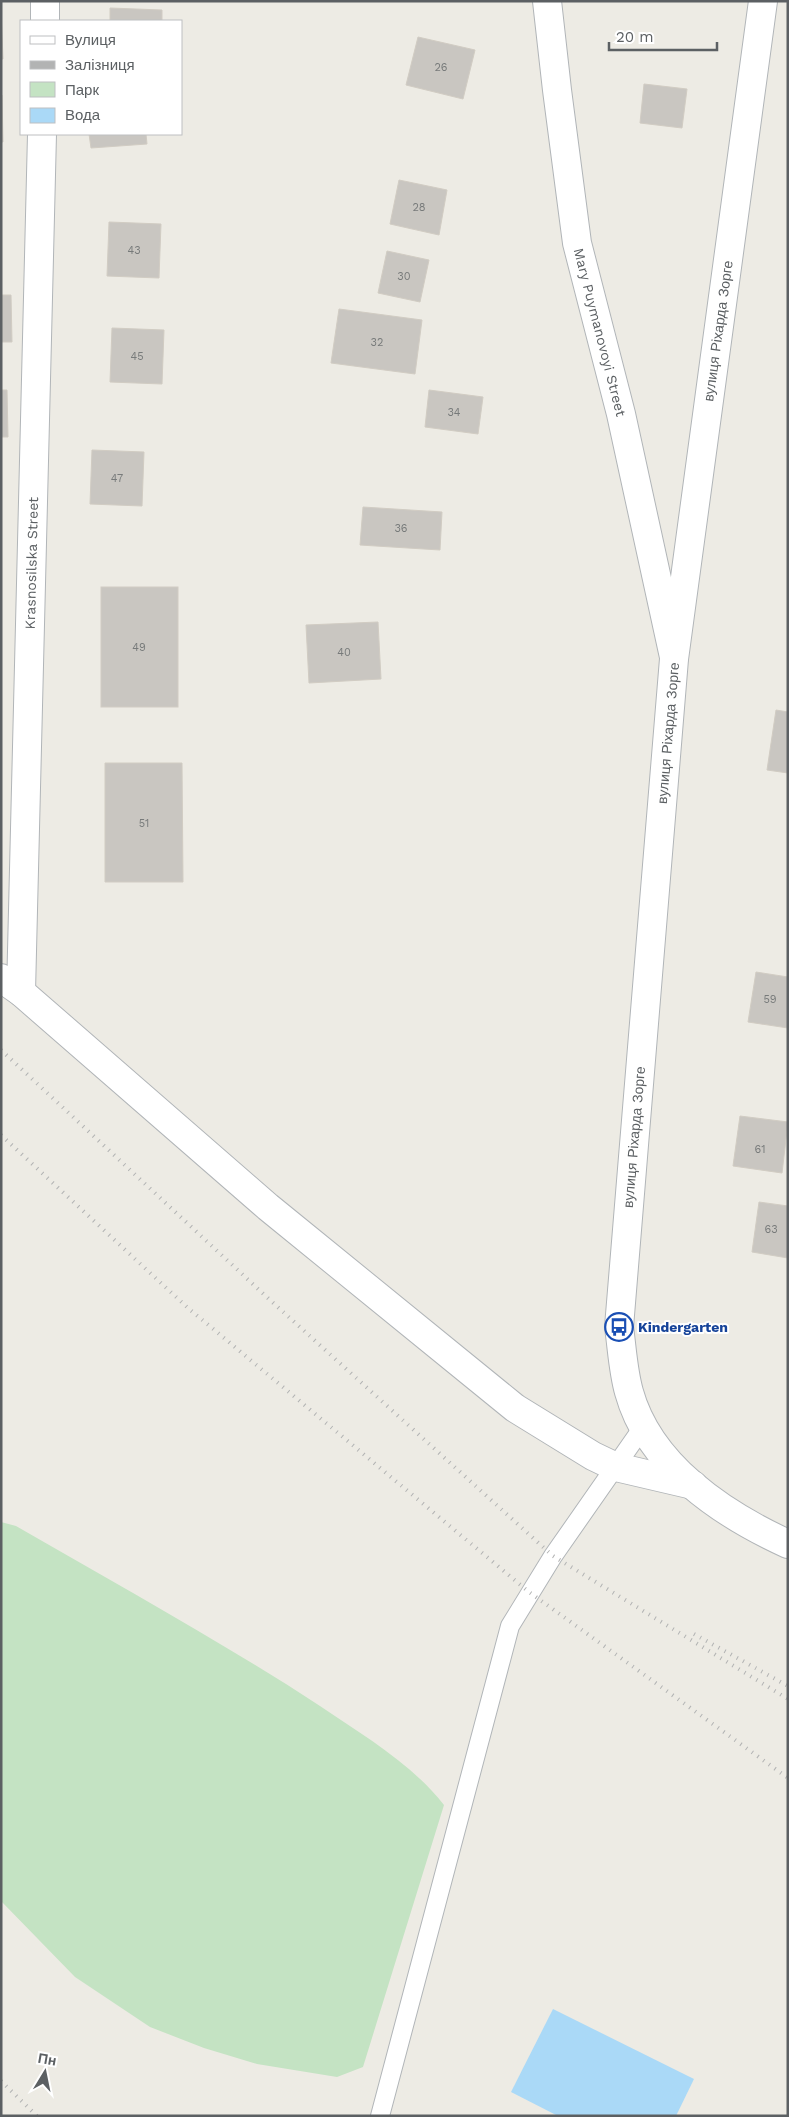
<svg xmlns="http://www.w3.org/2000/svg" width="789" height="2117" font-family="'Work Sans',sans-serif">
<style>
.green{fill:#c4e3c3}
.water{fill:#aad9f7}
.building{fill:#c9c6c1;stroke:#d1ccc3}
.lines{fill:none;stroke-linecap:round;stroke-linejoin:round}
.service-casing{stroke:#b1b5b8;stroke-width:20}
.minor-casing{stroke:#b1b5b8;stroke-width:30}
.tertiary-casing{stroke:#b1b5b8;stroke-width:30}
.service{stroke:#fff;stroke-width:18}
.minor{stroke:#fff;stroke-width:28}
.tertiary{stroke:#fff;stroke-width:28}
.rail{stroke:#b2b3b3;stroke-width:4;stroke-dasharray:1 6;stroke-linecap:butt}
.labels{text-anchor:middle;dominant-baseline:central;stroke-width:4;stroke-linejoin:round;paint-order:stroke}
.number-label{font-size:11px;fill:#777a7a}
.street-label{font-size:14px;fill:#5c6063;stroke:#fff}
.transit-label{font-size:14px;font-weight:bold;fill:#164399;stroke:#fff;text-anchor:start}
</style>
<rect width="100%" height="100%" fill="#edebe4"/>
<!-- green -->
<path class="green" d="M 1,1522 L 16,1526 C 118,1585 222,1642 320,1706 C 364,1736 411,1763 444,1805 L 363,2067 L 337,2077 L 257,2064 L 204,2048 L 150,2027 L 75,1977 L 1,1901 Z"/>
<!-- water -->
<path class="water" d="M 553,2009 L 694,2079 L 676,2116 L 558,2116 L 511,2092 Z"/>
<!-- building -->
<g class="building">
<path d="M 110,8 L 162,10 L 162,21 L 110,21 Z"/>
<path d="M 1,11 L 3,59 L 1,59 Z"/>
<path d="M 418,37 L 475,50 L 463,99 L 406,85 Z"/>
<path d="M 644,84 L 687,89 L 682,128 L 640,123 Z"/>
<path d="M 1,95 L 2,95 L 3,142 L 1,142 Z"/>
<path d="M 89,134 L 146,134 L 147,144 L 91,148 Z"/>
<path d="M 399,180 L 447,190 L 439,235 L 390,224 Z"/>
<path d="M 109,222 L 161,224 L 159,278 L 107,276 Z"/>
<path d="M 387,251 L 429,260 L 420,302 L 378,293 Z"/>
<path d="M 1,295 L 11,295 L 12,342 L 1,342 Z"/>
<path d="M 339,309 L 422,320 L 415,374 L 331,363 Z"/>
<path d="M 112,328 L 164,330 L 162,384 L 110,382 Z"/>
<path d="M 1,390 L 7,390 L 8,437 L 1,437 Z"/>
<path d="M 429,390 L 483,397 L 478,434 L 425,427 Z"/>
<path d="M 92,450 L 144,452 L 142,506 L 90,504 Z"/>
<path d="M 363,507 L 442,512 L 440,550 L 360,545 Z"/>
<rect x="101" y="587" width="77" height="120"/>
<path d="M 378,622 L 381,679 L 309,683 L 306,625 Z"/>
<path d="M 776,710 L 788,712 L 788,773 L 767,770 Z"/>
<path d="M 105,763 L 182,763 L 183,882 L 105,882 Z"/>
<path d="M 756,972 L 788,977 L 788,1028 L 748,1022 Z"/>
<path d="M 740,1116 L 788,1122 L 782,1173 L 733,1166 Z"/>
<path d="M 759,1202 L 788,1206 L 788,1258 L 752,1252 Z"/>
</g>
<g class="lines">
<defs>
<path id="service" d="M 380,2116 L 510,1626 L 553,1556 L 643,1427"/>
<g id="minor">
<path id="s1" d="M 547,1 L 557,90 L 577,243 L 621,414 L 674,657"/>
<path d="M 45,21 L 45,1"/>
<path d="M 1,978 L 21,992 L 268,1207 L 515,1408 L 593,1456 L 616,1467 L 693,1485"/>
<path id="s2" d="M 21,992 L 42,134"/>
</g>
<path id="tertiary" d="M 763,1 L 674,659 L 619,1327 C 622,1348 623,1371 629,1392 C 649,1465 722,1514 788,1544"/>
</defs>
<!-- service casing -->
<use href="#service" class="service-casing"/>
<!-- minor casing -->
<use href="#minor" class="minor-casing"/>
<!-- tertiary casing -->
<use href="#tertiary" class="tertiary-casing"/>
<!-- service -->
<use href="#service" class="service"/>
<!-- minor -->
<use href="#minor" class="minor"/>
<!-- tertiary -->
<use href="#tertiary" class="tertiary"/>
<!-- rail -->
<g class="rail">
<path d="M 1,1050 L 270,1300 L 553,1556 L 788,1699"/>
<path d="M 1,1135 L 188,1308 L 529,1592 L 788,1778"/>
<path d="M 694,1634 L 788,1686"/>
<path d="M 1,2081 L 37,2116"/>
</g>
</g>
<!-- icons -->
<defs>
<symbol id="bus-ring" viewBox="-11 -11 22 22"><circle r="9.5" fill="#fff" stroke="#1a4fb4" stroke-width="1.5"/><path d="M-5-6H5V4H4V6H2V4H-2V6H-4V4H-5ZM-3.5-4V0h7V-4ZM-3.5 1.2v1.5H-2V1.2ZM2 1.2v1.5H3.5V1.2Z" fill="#1a4fb4"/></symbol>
</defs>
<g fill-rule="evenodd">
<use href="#bus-ring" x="603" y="1311" width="32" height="32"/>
</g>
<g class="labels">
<!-- number labels -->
<g class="number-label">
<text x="441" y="67">26</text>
<text x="419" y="207">28</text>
<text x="134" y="250">43</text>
<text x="404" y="276">30</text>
<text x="377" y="342">32</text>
<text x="137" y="356">45</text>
<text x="454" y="412">34</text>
<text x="117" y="478">47</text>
<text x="401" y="528">36</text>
<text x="139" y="647">49</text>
<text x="344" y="652">40</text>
<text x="144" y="823">51</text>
<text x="770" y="999">59</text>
<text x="760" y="1149">61</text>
<text x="771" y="1229">63</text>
</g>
<!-- street labels -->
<g class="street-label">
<text transform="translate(718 331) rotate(-82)">вулиця Ріхарда Зорге</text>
<text stroke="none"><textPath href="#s1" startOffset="336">Mary Puymanovoyi Street</textPath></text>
<text stroke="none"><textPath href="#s2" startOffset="429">Krasnosilska Street</textPath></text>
<text transform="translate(668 733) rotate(-85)">вулиця Ріхарда Зорге</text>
<text transform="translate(634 1137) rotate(-85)">вулиця Ріхарда Зорге</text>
</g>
<!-- transit labels -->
<g class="transit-label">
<text x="638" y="1327">Kindergarten</text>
</g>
</g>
<!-- border -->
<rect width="789" height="2117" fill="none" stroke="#5c6063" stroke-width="5"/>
<!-- legend -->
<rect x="20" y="20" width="162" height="115" fill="#ffffff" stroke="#bebfc1"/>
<rect x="30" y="36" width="25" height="8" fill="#ffffff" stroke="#bebfc1"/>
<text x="65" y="45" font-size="15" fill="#5c6063">Вулиця</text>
<rect x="30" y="61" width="25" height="8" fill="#b2b3b3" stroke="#bebfc1"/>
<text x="65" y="70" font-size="15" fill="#5c6063">Залізниця</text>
<rect x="30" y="82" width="25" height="15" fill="#c4e3c3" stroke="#bebfc1"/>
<text x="65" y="95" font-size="15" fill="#5c6063">Парк</text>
<rect x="30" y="108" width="25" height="15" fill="#aad9f7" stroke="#bebfc1"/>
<text x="65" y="120" font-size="15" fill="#5c6063">Вода</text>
<!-- north arrow -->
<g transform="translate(45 2072) rotate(10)" stroke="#ffffff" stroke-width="4" paint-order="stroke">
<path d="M0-4L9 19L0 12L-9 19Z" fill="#5c6063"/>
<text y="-8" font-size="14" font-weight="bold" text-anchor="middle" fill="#5c6063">Пн</text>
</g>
<!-- scale -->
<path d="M609 42v8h108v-8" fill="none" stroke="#5c6063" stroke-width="2.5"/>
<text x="616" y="42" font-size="15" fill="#5c6063" stroke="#ffffff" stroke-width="4" paint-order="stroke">20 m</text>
</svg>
